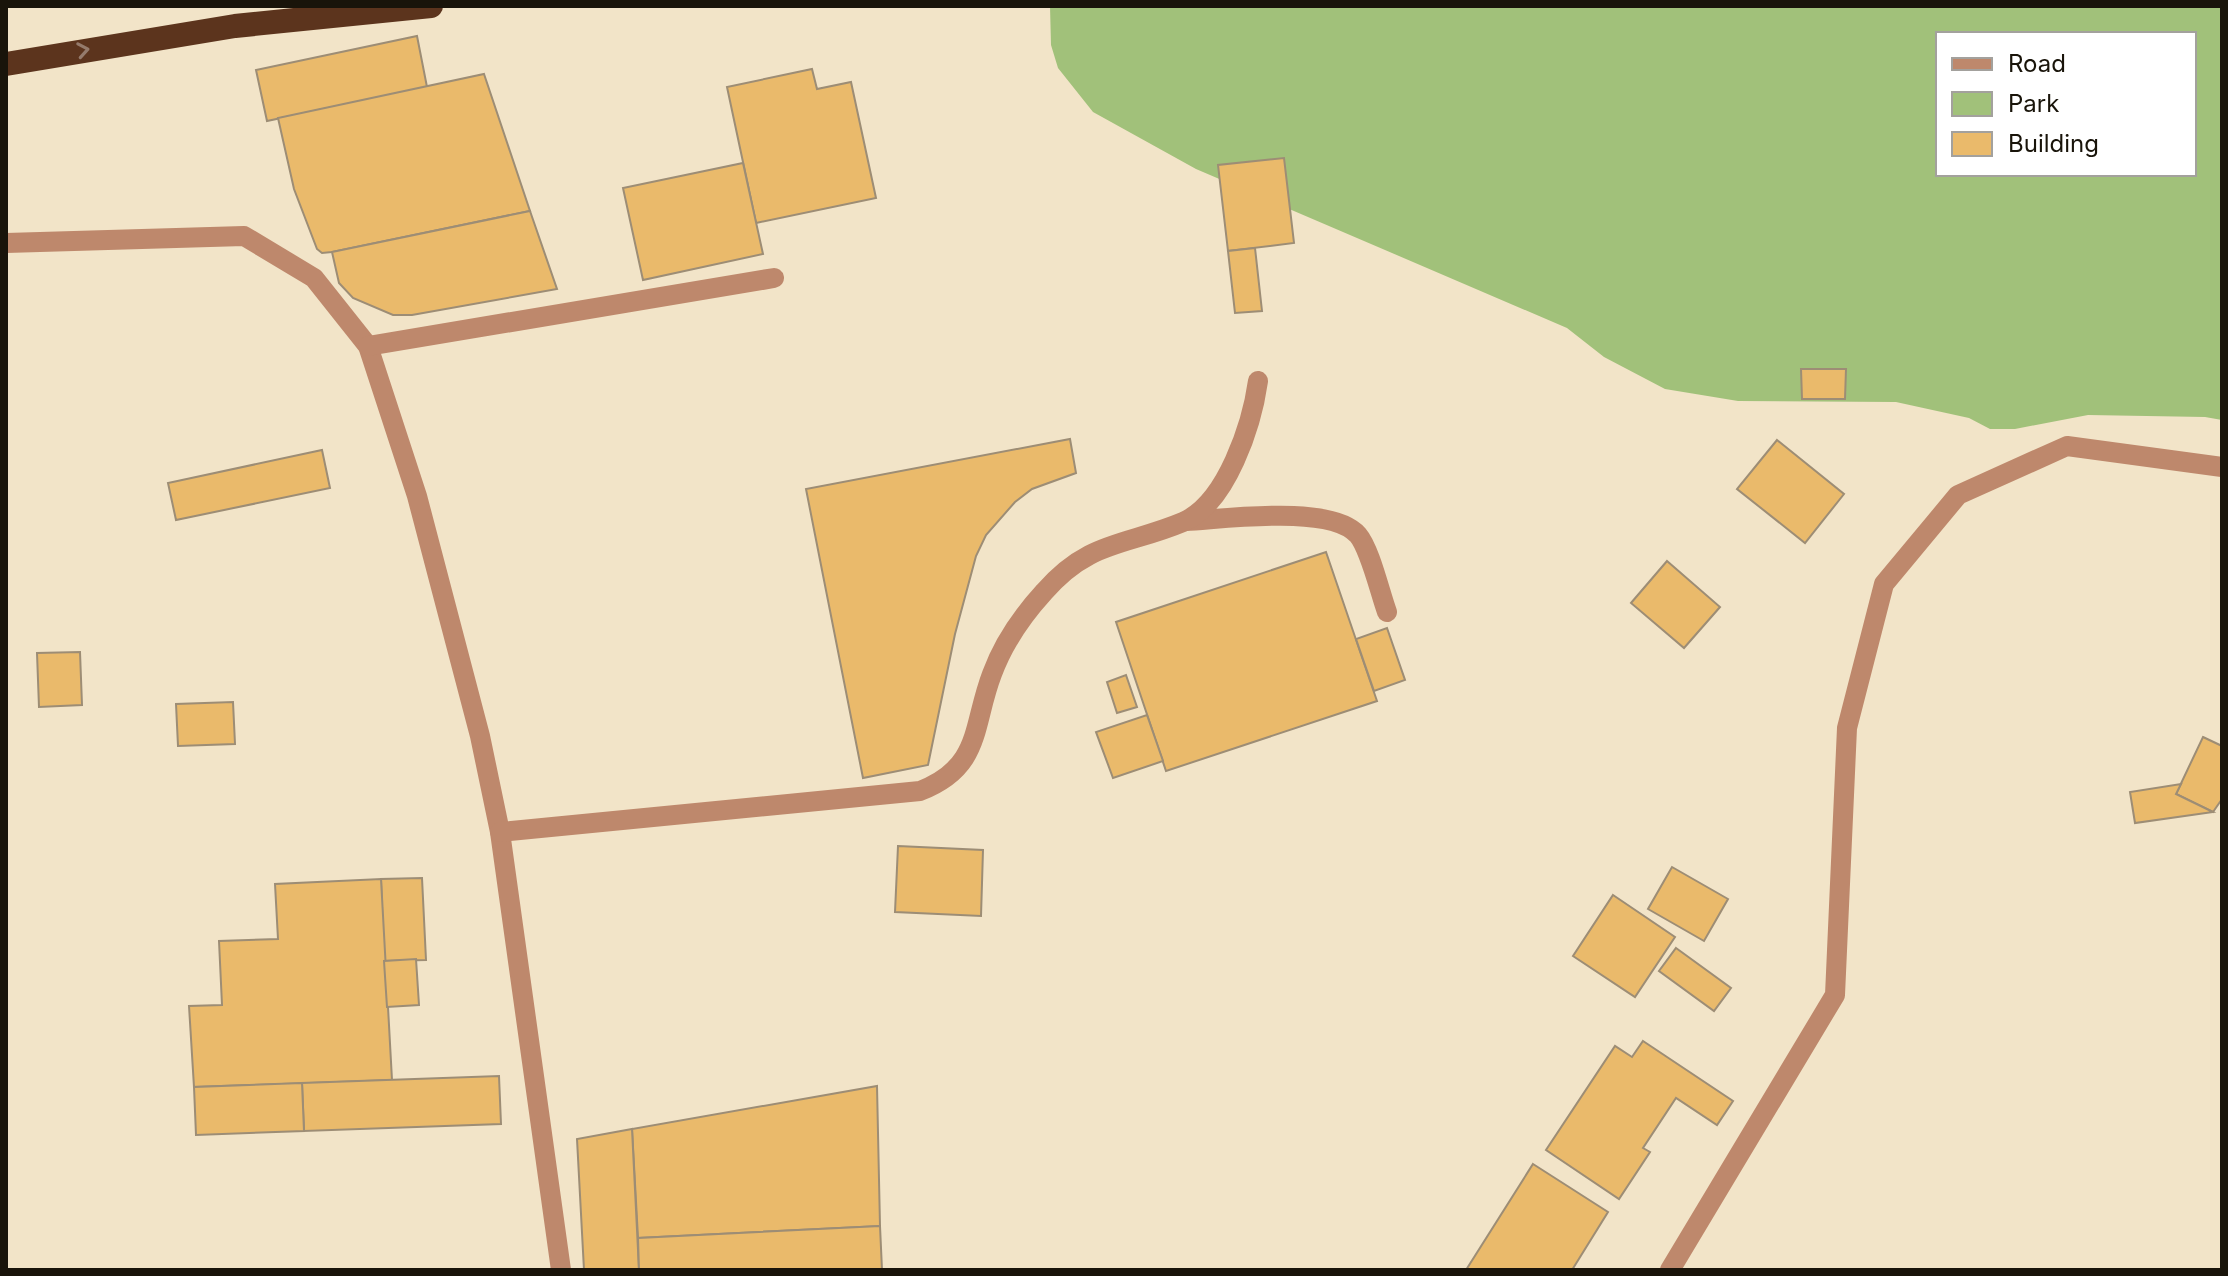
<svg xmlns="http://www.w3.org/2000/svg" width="2228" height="1276" font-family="Inter,sans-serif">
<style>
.green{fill:#a1c17a;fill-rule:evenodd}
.building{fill:#eaba6b;stroke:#9d8d75;stroke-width:2}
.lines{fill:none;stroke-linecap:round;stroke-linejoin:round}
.minor{stroke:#be886c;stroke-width:20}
.highway{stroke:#5c341d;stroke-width:24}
.oneway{stroke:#957b6c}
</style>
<rect width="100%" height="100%" fill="#f2e4c8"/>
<!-- green -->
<path class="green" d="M 1050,6 L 2222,6 L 2222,420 L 2205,417 L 2088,415 L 2015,429 L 1990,429 L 1969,418 L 1896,402 L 1738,401 L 1665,389 L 1604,357 L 1567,328 L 1196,169 L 1093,112 L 1058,68 L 1051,45 ZM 1938,34 L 2194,34 L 2194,174 L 1938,174 Z"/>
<!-- building -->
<g class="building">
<path d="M 417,36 L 427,87 L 267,121 L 256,70 Z"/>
<path d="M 812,69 L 817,89 L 851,82 L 876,198 L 756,223 L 727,87 Z"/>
<path d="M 484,74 L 530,211 L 332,252 L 322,253 L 317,249 L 294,189 L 278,118 Z"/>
<path d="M 1284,158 L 1294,243 L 1228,251 L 1218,165 Z"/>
<path d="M 743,163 L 763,254 L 643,280 L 623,188 Z"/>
<path d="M 530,211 L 557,289 L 412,315 L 393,315 L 353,298 L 339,283 L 332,252 Z"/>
<path d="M 1255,248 L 1262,311 L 1235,313 L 1228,251 Z"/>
<path d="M 1801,369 L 1846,369 L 1845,399 L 1802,399 Z"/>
<path d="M 1070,439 L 1076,473 L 1032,489 L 1015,502 L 986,535 L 976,556 L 955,634 L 928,765 L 863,778 L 806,489 Z"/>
<path d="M 1777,440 L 1844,494 L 1805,543 L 1737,489 Z"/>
<path d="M 322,450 L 330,488 L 176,520 L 168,483 Z"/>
<path d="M 1326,552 L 1377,701 L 1166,771 L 1116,622 Z"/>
<path d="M 1667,561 L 1720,607 L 1684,648 L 1631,603 Z"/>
<path d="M 1387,628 L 1405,680 L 1374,691 L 1356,639 Z"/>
<path d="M 80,652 L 82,705 L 39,707 L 37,653 Z"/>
<path d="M 1126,675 L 1137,707 L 1117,713 L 1107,682 Z"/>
<path d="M 233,702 L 235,744 L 178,746 L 176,704 Z"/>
<path d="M 1147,715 L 1163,761 L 1113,778 L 1096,732 Z"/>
<path d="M 2203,737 L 2222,746 L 2222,799 L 2213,812 L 2176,794 Z"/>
<path d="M 2181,784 L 2176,794 L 2213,812 L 2135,823 L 2130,792 Z"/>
<path d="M 898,846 L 983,850 L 981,916 L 895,912 Z"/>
<path d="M 1672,867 L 1728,899 L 1704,941 L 1648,909 Z"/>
<path d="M 422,878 L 426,960 L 384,961 L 381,879 Z"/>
<path d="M 381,879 L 392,1080 L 194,1087 L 189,1006 L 222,1005 L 219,941 L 278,939 L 275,884 Z"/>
<path d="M 1613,895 L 1675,937 L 1635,997 L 1573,956 Z"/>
<path d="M 1676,948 L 1731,988 L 1714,1011 L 1659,971 Z"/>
<path d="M 416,959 L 419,1005 L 387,1007 L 384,961 Z"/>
<path d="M 1643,1041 L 1733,1101 L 1717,1125 L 1676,1098 L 1643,1148 L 1650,1152 L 1619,1199 L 1546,1150 L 1615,1046 L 1632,1057 Z"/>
<path d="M 499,1076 L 501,1124 L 304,1131 L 302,1083 Z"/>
<path d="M 302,1083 L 304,1131 L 196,1135 L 194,1087 Z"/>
<path d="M 877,1086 L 880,1226 L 638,1238 L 632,1129 Z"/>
<path d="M 632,1129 L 639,1270 L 584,1270 L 577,1139 Z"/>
<path d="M 1533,1164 L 1608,1212 L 1572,1270 L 1466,1270 Z"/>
<path d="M 880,1226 L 882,1270 L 639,1270 L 638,1238 Z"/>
</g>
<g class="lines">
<!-- minor -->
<g class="minor">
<path d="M 6,243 L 244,236 L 314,278 L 368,346 L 417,496 L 480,736 L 500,832 L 561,1270"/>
<path d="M 368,346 L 774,278"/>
<path d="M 1186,521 C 1226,519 1331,504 1358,535 C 1370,549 1380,593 1387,612"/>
<path d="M 500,832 L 920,791 C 982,767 972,726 992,674 C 1003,644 1023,615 1044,592 C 1089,540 1126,546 1183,522 C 1227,503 1252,424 1258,381"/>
<path d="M 1670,1270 L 1835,995 L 1847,728 L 1884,584 L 1958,495 L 2067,446 L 2222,467"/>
</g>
<!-- highway -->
<path class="highway" d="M 6,64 L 235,26 L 431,6"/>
</g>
<!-- one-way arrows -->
<defs><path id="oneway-chevron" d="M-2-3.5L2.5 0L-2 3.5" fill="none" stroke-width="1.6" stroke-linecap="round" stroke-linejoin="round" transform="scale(2)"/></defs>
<use class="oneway" href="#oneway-chevron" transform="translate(83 50) rotate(-10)"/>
<!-- border -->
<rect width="2228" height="1276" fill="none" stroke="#19140a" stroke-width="16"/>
<!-- legend -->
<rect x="1936" y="32" width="260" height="144" fill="#ffffff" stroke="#a3a19d" stroke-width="2"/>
<rect x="1952" y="58" width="40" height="12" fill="#be886c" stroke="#a3a19d" stroke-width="2"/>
<text x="2008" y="72" font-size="24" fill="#19140a">Road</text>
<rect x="1952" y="92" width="40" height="24" fill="#a1c17a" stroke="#a3a19d" stroke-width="2"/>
<text x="2008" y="112" font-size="24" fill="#19140a">Park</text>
<rect x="1952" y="132" width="40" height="24" fill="#eaba6b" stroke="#a3a19d" stroke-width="2"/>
<text x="2008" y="152" font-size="24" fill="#19140a">Building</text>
</svg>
